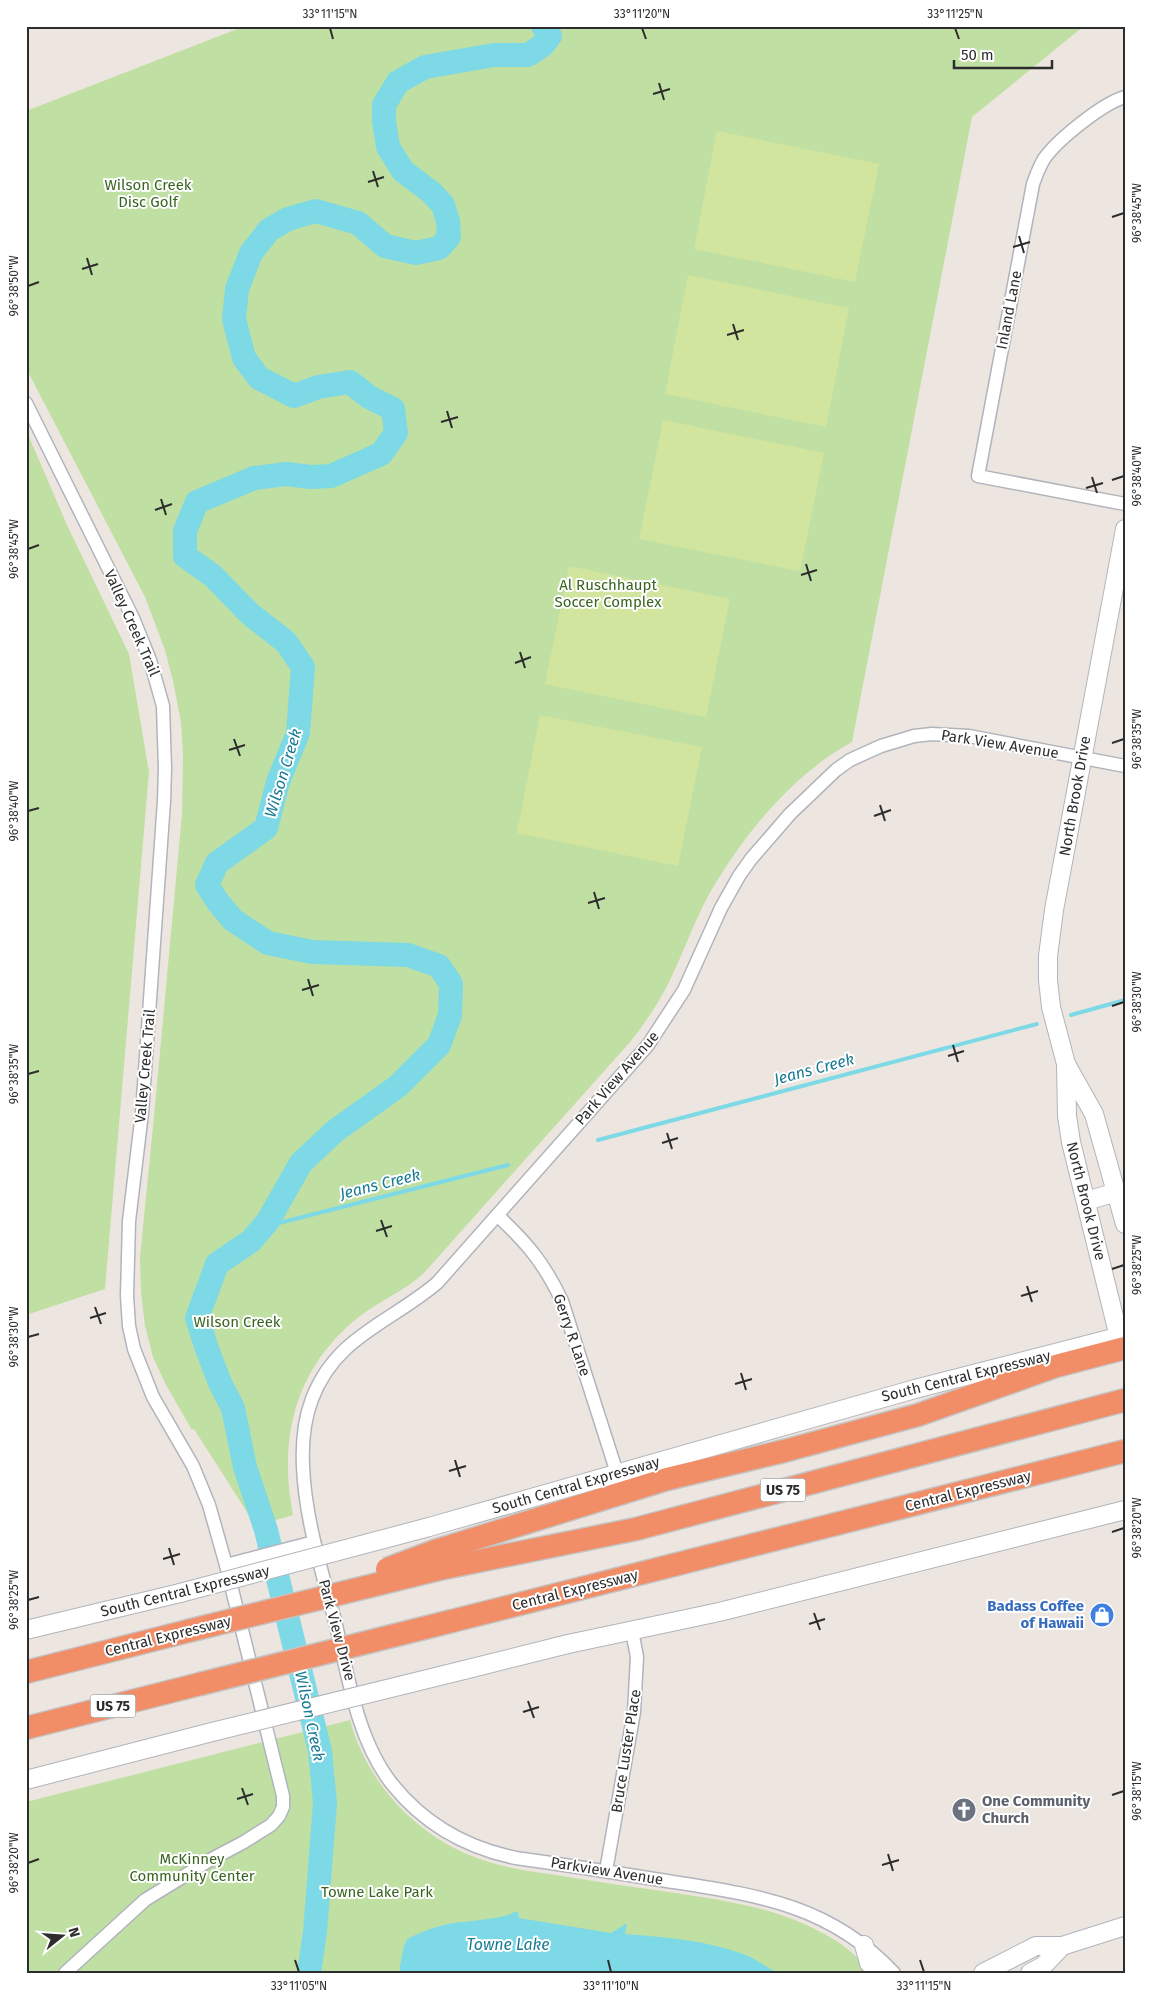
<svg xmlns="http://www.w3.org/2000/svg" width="1151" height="1999" font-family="'Fira Sans',sans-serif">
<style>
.green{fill:#c0dfa2}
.pitch{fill:#d1e59e}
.water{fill:#7dd9e6}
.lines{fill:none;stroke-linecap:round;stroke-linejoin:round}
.stream{stroke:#7dd9e6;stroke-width:4}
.river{stroke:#7dd9e6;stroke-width:24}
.street-casing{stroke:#b1b4bc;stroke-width:15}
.secondary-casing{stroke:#b1b4bc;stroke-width:20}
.highway-casing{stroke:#c4c4c4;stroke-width:25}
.street{stroke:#fff;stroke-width:12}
.secondary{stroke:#fff;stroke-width:18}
.highway{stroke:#f28e67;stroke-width:22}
.secondary-bridge-casing{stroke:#b1b4bc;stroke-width:20;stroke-linecap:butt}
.highway-bridge-casing{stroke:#c4c4c4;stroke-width:25;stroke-linecap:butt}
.secondary-bridge{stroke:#fff;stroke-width:18}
.highway-bridge{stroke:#f28e67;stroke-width:22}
.ticks{fill:none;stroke:#2d2d2d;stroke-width:2}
.labels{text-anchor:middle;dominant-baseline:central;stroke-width:4;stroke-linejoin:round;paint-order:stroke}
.shield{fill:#fff;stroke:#6c6c6c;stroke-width:1}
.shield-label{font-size:14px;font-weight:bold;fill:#2d2d2d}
.park-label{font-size:15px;fill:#396521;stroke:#fff}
.street-label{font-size:15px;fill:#2d2d2d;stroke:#fff}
.shop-label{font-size:15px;font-weight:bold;fill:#366cbe;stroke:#fff;text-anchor:end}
.worship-label{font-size:15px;font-weight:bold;fill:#5b616d;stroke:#fff;text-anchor:start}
.water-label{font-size:16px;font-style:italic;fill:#197c94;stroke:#fff}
.neatline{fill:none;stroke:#2d2d2d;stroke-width:2}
.ticks-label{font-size:12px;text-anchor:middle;fill:#2d2d2d}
</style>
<rect width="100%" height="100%" fill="#ede6e0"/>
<!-- green -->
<g class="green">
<path d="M 245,26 L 1084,26 L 972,117 L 852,742 C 791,775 739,840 706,900 C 692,927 682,956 668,984 C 658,1004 645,1023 631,1041 L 423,1274 C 404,1291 380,1301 360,1316 C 295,1367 278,1438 293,1515 L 256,1526 L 194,1429 L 192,1430 L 166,1385 L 153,1357 L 145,1326 L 141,1292 L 140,1257 L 155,1106 L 182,814 L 183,757 L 181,722 L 173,681 L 165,650 L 145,597 L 26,368 L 26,111 Z"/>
<path d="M 26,430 L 67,525 L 129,654 L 149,772 L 105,1289 L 26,1315 Z"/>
<path d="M 350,1720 C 366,1780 413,1833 472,1856 C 499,1867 528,1871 556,1875 C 594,1881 631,1887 669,1892 C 715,1899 761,1905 804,1924 C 829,1935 855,1950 870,1973 L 26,1973 L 26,1802 Z"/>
</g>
<!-- pitch -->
<g class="pitch">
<path d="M 717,131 L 879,164 L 855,282 L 694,249 Z"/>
<path d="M 688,275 L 849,308 L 826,427 L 665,394 Z"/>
<path d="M 663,420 L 824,453 L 800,571 L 639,539 Z"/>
<path d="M 569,566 L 730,599 L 706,717 L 545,684 Z"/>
<path d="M 540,715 L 702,747 L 678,866 L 517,833 Z"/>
</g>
<!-- water -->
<path class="water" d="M 514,1912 L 518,1912 L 519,1918 L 611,1933 L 627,1923 L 625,1934 C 665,1937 705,1940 743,1954 C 756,1958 766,1968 778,1973 L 399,1973 L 403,1949 L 407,1939 C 420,1932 434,1927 448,1924 C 462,1921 506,1919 514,1912 Z"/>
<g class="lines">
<!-- stream -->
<g class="stream">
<path d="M 1071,1015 L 1125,1000"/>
<path d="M 598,1140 L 1037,1024"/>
<path d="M 260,1231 L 279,1223 L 508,1165"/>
</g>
<!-- river -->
<path class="river" d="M 309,1973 L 315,1932 L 325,1803 L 320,1751 L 266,1530 L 245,1467 L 233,1408 L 220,1383 L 207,1349 L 197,1318 L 217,1264 L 251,1241 L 268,1221 L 301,1163 L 335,1131 L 398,1086 L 439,1045 L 450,1015 L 451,984 L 439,966 L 408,955 L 312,952 L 268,943 L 233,920 L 218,902 L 207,885 L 217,863 L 266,828 L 278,782 L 298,733 L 303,667 L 286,642 L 250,614 L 213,576 L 185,556 L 185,531 L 197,502 L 254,478 L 286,474 L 311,477 L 331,476 L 381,454 L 396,433 L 393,409 L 369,397 L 350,382 L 318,387 L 294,396 L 259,378 L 244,358 L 234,319 L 237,289 L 251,253 L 269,230 L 288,219 L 316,211 L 358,223 L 385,246 L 416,253 L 439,248 L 449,237 L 448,221 L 443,205 L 431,192 L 403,171 L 388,147 L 384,121 L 384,105 L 398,82 L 425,67 L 494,55 L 528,55 L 543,45 L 550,36 L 543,26"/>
<defs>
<g id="street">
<path d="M 1125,97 C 1103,103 1057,140 1044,159 C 1039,167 1036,176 1033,184 L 978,476 L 1125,504"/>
<path d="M 26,403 L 133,618 L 150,660 L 163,706 L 165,768 L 164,801 L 142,1113 L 129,1221 L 127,1296 L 129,1326 L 134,1349 L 153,1397 L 193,1466 L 209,1505 L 226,1565 L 283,1796 L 283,1807 L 279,1816 L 271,1825 L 244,1842 L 210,1860 L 145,1900 L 65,1973"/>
<path d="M 497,1215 C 527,1243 544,1263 562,1301 L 617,1473"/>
<path d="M 226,1565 L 314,1542"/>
<path d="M 606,1871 L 634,1712 L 637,1657 L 632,1631"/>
<path d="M 894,1973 C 829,1904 756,1895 667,1881 C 617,1873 567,1865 516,1858 C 467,1848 424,1824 392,1784 C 357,1740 348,1675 335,1621 C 322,1571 305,1519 303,1466 C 302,1444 304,1420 312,1399 C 336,1336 390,1323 437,1283 L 648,1045 L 684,990 L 721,908 L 739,876 L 751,859 L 790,814 L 836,770 L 850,760 L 881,746 L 914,736 L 932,734 L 969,736 L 1125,766"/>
</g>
<g id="secondary">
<path d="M 1125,529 L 1054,910 L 1048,956 L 1048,980 L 1051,1007 L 1066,1064 L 1094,1114 L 1125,1224"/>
<path d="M 1066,1064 L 1067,1116 L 1071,1142 L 1119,1337"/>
<path d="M 1086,1201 L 1117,1192"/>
<path d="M 429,1527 L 915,1389 L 1125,1335"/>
<path d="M 26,1630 L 180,1593"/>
<path d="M 464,1670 L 568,1644 L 719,1612 L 1125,1510"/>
<path d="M 26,1780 L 212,1732"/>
<path d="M 864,1945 L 869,1963 L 881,1973"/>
<path d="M 983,1973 L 1036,1946 L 1062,1946 L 1125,1926"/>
<path d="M 1030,1973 L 1043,1966 L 1062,1946"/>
</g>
<g id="highway">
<path d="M 435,1551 L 667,1479 L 784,1451 L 918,1415 L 1056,1366 L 1125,1348"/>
<path d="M 439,1569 L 636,1529 L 1125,1400"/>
<path d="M 452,1621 L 1125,1451"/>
<path d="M 26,1672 L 188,1631"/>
<path d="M 26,1728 L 200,1684"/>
</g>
</defs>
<!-- street casing -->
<use href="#street" class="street-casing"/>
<!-- secondary casing -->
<use href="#secondary" class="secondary-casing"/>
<!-- highway casing -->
<use href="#highway" class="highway-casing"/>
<!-- street -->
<use href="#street" class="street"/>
<!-- secondary -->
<use href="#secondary" class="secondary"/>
<!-- highway -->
<use href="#highway" class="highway"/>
<defs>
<g id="secondary-bridge">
<path d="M 180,1593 L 429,1527"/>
<path d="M 212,1732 L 464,1670"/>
</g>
<g id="highway-bridge">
<path d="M 387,1569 L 435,1551"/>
<path d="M 188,1631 L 439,1569"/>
<path d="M 200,1684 L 452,1621"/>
</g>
</defs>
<!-- secondary-bridge casing -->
<use href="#secondary-bridge" class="secondary-bridge-casing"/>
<!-- highway-bridge casing -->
<use href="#highway-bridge" class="highway-bridge-casing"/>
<!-- secondary-bridge -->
<use href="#secondary-bridge" class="secondary-bridge"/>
<!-- highway-bridge -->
<use href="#highway-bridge" class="highway-bridge"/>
</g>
<!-- ticks -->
<path class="ticks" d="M 330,28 L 333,39M 642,28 L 646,39M 955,28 L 959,39M 659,83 L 664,100M 653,94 L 670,89M 373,171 L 378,187M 368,182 L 384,177M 1112,217 L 1124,213M 1019,236 L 1024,253M 1013,247 L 1030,242M 87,258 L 92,275M 82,269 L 98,264M 28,286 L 39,282M 733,324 L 738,340M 727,335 L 744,330M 447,411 L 452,428M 441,422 L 458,417M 1092,477 L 1097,493M 1112,480 L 1124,476M 1086,488 L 1103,483M 161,499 L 166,515M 155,510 L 172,504M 28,549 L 39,545M 806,564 L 811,581M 801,575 L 817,570M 520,652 L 525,668M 515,663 L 531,657M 234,739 L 240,756M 1112,743 L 1124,739M 229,750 L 245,745M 880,805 L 885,821M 28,811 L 39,808M 874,816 L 891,810M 594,892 L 599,909M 588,903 L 605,898M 308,979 L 313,996M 302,990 L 319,985M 1112,1006 L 1124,1002M 953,1045 L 958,1062M 948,1056 L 964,1051M 28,1074 L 39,1071M 667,1133 L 672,1149M 662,1143 L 678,1138M 381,1220 L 387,1237M 376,1231 L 392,1226M 1112,1269 L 1124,1265M 1027,1286 L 1032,1302M 1021,1296 L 1038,1291M 95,1307 L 101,1324M 90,1318 L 106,1313M 28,1337 L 39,1334M 741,1373 L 746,1390M 735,1384 L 752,1379M 455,1460 L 460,1477M 449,1471 L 466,1466M 1112,1532 L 1124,1528M 169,1548 L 174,1565M 163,1559 L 180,1554M 28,1600 L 39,1597M 814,1613 L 820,1630M 809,1624 L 825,1619M 528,1701 L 534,1718M 523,1712 L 539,1707M 242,1788 L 248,1805M 1112,1795 L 1124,1791M 237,1799 L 253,1794M 888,1854 L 893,1871M 28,1863 L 39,1859M 882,1865 L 899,1860M 295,1960 L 299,1972M 608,1960 L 611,1972M 920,1960 L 924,1972"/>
<!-- icons -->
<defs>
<symbol id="shop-disc" viewBox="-11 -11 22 22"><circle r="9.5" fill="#3f7fe0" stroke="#fff"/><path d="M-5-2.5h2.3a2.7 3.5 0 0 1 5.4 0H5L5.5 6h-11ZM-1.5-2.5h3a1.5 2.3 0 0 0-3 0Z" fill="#fff"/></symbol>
<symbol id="church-disc" viewBox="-11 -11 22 22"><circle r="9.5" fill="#6b7280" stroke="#fff"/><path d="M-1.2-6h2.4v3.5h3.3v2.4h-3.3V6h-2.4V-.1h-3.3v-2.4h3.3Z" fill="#fff"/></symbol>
</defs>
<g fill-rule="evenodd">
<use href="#shop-disc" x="1088" y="1601" width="28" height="28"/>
<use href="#church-disc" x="950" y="1796" width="28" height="28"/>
</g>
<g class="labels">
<!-- shield labels -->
<g class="shield">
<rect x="760.5" y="1478.5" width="45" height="23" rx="4"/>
<rect x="90.5" y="1694.5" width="45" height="23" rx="4"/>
</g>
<g class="shield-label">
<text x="783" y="1490">US 75</text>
<text x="113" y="1706">US 75</text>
</g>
<!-- park labels -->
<g class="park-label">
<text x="148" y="185">Wilson Creek<tspan x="148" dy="17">Disc Golf</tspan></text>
<text x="608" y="585">Al Ruschhaupt<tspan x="608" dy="17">Soccer Complex</tspan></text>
<text x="237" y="1322">Wilson Creek</text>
<text x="192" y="1859">McKinney<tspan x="192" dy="17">Community Center</tspan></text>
<text x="377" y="1892">Towne Lake Park</text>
</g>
<!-- street labels -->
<g class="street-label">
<text transform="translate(1009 310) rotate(-79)">Inland Lane</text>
<text transform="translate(132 623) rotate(66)">Valley Creek Trail</text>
<text transform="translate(1000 744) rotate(9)">Park View Avenue</text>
<text transform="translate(1075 796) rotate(-80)">North Brook Drive</text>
<text transform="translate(145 1066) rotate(-85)">Valley Creek Trail</text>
<text transform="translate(617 1078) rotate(-49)">Park View Avenue</text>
<text transform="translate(1086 1201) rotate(76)">North Brook Drive</text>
<text transform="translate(572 1335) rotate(71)">Gerry R Lane</text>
<text transform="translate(966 1376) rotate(-14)">South Central Expressway</text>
<text transform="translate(576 1485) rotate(-16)">South Central Expressway</text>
<text transform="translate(968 1491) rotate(-14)">Central Expressway</text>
<text transform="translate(575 1590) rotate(-14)">Central Expressway</text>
<text transform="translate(185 1591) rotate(-14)">South Central Expressway</text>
<text transform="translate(337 1630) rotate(75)">Park View Drive</text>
<text transform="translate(168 1636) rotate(-14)">Central Expressway</text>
<text transform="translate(626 1751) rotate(-81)">Bruce Luster Place</text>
<text transform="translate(607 1871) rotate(9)">Parkview Avenue</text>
</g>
<!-- shop labels -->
<g class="shop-label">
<text x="1084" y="1606">Badass Coffee<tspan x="1084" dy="17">of Hawaii</tspan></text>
</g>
<!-- worship labels -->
<g class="worship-label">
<text x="982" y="1801">One Community<tspan x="982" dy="17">Church</tspan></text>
</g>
<!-- water labels -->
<g class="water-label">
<text transform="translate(283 773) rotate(-73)">Wilson Creek</text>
<text transform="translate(814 1069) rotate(-15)">Jeans Creek</text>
<text transform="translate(380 1184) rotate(-14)">Jeans Creek</text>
<text transform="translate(310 1716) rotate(78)">Wilson Creek</text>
<text x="508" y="1944">Towne Lake</text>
</g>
</g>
<!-- border -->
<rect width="1151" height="1999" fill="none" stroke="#ffffff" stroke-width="55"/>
<!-- north arrow -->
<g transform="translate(62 1936) rotate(73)" stroke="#ffffff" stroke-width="4" paint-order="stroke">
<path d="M0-4L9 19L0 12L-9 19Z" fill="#2d2d2d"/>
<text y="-8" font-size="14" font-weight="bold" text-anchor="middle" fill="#2d2d2d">N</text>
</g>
<!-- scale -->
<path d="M954 60v8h98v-8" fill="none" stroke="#2d2d2d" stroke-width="2.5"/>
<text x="961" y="60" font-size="15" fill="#2d2d2d" stroke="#ffffff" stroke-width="4" paint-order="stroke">50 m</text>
<rect x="28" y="28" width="1096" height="1944" class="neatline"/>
<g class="ticks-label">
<text x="330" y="18">33°11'15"N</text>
<text x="642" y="18">33°11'20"N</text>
<text x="955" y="18">33°11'25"N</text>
<text transform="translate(1137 213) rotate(-90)" y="4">96°38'45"W</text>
<text transform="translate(14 286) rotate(-90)" y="4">96°38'50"W</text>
<text transform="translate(1137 476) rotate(-90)" y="4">96°38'40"W</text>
<text transform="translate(14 549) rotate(-90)" y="4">96°38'45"W</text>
<text transform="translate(1137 739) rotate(-90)" y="4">96°38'35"W</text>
<text transform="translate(14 811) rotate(-90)" y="4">96°38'40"W</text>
<text transform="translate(1137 1002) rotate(-90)" y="4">96°38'30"W</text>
<text transform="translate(14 1074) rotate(-90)" y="4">96°38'35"W</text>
<text transform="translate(1137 1265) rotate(-90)" y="4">96°38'25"W</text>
<text transform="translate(14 1337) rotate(-90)" y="4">96°38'30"W</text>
<text transform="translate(1137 1528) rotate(-90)" y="4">96°38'20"W</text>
<text transform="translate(14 1600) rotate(-90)" y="4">96°38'25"W</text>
<text transform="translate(1137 1791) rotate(-90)" y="4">96°38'15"W</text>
<text transform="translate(14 1863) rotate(-90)" y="4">96°38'20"W</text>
<text x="299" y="1990">33°11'05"N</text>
<text x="611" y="1990">33°11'10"N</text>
<text x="924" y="1990">33°11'15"N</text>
</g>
</svg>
